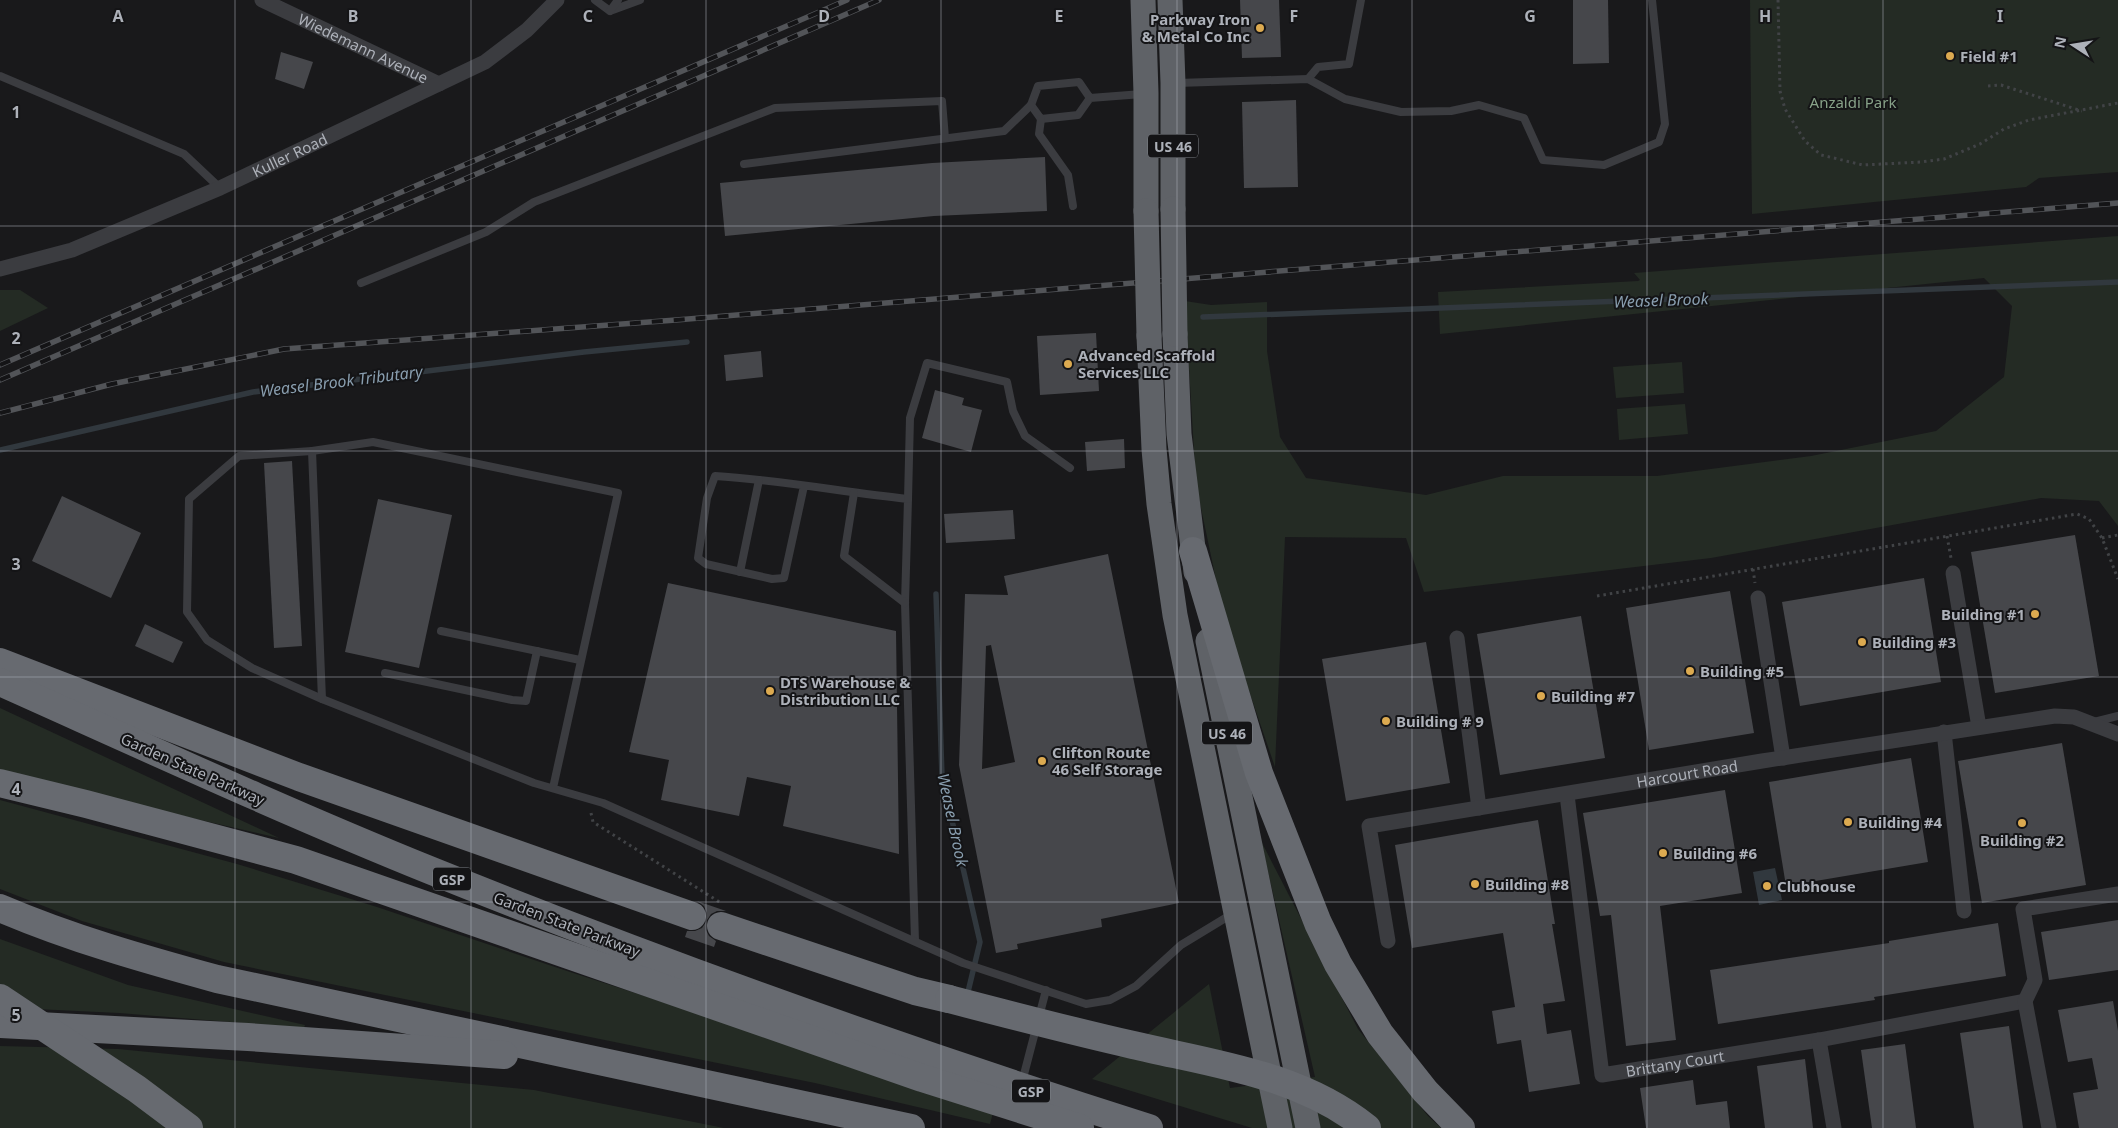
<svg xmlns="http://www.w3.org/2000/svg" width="2118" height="1128" font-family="'Noto Sans',sans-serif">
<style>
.green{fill:#242b24}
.water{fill:#31383e}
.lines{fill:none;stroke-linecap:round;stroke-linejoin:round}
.stream{stroke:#31383e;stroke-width:5.5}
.building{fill:#46474b;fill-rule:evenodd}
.path{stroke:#414346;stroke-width:3;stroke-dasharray:2.5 4;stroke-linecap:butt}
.service{stroke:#3b3c40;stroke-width:8}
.minor{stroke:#3b3c40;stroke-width:15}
.trunk{stroke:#5f6267;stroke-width:25}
.motorway{stroke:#676a70;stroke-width:28}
.rail-casing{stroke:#525458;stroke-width:5.5}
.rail{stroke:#141416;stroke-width:4;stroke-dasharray:11;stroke-linecap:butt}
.trunk-bridge{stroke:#5f6267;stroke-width:25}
.motorway-bridge{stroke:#676a70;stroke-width:28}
.grid{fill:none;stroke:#adb1b9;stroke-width:1;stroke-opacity:0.55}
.poi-dot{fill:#dcaa50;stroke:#141416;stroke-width:2}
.labels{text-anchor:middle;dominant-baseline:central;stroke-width:4;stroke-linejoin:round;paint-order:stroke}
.shield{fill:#141416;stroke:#7f8288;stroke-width:1}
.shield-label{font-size:14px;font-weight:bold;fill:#adb1b9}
.poi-label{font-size:15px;font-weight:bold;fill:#adb1b9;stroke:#141416;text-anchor:start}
.street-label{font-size:15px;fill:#adb1b9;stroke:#141416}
.park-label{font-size:15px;fill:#87a188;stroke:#141416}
.water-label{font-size:16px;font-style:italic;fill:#899eaf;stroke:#141416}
.grid-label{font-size:16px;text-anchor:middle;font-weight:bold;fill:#adb1b9;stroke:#141416;stroke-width:4;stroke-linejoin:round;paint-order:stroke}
</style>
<rect width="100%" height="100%" fill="#19191b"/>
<!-- green -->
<g class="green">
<path d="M 1750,0 L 2118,0 L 2118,172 L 2039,178 L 2026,187 L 1752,214 Z"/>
<path d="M 2118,236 L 2118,526 L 2099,501 L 2041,498 L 1711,558 L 1424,592 L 1406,538 L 1285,537 L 1275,767 L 1224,618 L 1196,484 L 1185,301 L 1211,305 L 1267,302 L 1267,351 L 1280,437 L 1306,478 L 1426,495 L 1503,476 L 1657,476 L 1811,456 L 1936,431 L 2004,377 L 2012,306 L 1984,278 L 1440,334 L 1438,292 L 1638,281 L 1640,280 L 1634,273 Z"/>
<path d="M 0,290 L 20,290 L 48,308 L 0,331 Z"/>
<path d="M 1682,362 L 1684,393 L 1616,398 L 1613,367 Z"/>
<path d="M 1685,404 L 1688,434 L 1619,440 L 1617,409 Z"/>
<path d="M 0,708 L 279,838 L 0,774 Z"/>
<path d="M 0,800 L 237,864 L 377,907 L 564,970 L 706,1016 L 993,1113 L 990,1124 L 815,1083 L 224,962 L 82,921 L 0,889 Z"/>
<path d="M 1261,841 L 1358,1029 L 1428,1116 L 1441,1128 L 1252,1128 L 1092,1079 L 1209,984 L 1230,1088 L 1315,1077 Z"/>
<path d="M 0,939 L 128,985 L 305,1025 L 304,1028 L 119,1013 L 36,1009 L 0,987 Z"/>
<path d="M 0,1046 L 118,1049 L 534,1090 L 724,1128 L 0,1128 Z"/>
</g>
<!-- water -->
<path class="water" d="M 1775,868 L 1782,900 L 1759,905 L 1753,872 Z"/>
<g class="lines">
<!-- stream -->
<g class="stream">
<path d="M 1203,317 L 2118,282"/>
<path d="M 0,450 L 253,392 L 584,352 L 687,342"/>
<path d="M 936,594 L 942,777 L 980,942 L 967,996"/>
</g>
</g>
<!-- building -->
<g class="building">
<path d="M 1240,0 L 1279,0 L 1281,57 L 1242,58 Z"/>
<path d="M 1573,0 L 1608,0 L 1609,63 L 1573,64 Z"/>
<path d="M 281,52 L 313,62 L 304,89 L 275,79 Z"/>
<path d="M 1296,100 L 1298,187 L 1244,188 L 1242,102 Z"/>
<path d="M 1045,157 L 1047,211 L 934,216 L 725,236 L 720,183 L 932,163 Z"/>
<path d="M 1096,333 L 1099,391 L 1040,395 L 1037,336 Z"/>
<path d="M 761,351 L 763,377 L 726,381 L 724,355 Z"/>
<path d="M 935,390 L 964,398 L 962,405 L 982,410 L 971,452 L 922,438 Z"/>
<path d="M 1124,439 L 1125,468 L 1087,471 L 1085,442 Z"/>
<path d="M 292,461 L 302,646 L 274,648 L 264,463 Z"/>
<path d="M 62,496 L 141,533 L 111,598 L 32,561 Z"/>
<path d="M 378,499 L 452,515 L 419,668 L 345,652 Z"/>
<path d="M 1013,510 L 1015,539 L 946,543 L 944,514 Z"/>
<path d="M 2075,535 L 2099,676 L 1995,693 L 1971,552 Z"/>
<path d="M 1108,554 L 1179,903 L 1101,919 L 1102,927 L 1017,944 L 1018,949 L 996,953 L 959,765 L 965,594 L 1008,595 L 1004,576 ZM 991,645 L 1015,762 L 982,769 L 986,646 Z"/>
<path d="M 1924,578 L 1941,682 L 1800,706 L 1782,602 Z"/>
<path d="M 668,583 L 896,631 L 899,854 L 783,826 L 791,786 L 747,777 L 739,816 L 661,800 L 669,760 L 629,752 Z"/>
<path d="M 1730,591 L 1754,733 L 1649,750 L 1626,608 Z"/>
<path d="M 1581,616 L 1605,758 L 1500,775 L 1477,634 Z"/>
<path d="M 145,624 L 183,642 L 173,663 L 135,646 Z"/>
<path d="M 1426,642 L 1450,783 L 1346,801 L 1322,659 Z"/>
<path d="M 2062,743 L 2086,885 L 1982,903 L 1958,761 Z"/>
<path d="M 1911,758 L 1928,862 L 1786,886 L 1769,782 Z"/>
<path d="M 1725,790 L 1742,893 L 1660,906 L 1676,1040 L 1626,1046 L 1611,915 L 1600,916 L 1583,813 Z"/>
<path d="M 1538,820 L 1555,924 L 1552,924 L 1565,1001 L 1543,1004 L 1547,1034 L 1571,1030 L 1580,1084 L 1529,1092 L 1521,1040 L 1497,1044 L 1492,1011 L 1515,1007 L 1503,933 L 1412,948 L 1395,845 Z"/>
<path d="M 697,901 L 726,911 L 717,911 L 711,914 L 707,920 L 707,913 L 704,906 Z"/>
<path d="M 2118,920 L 2118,970 L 2049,980 L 2041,932 Z"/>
<path d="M 706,922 L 706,930 L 709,936 L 716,941 L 714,947 L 685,937 L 687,931 L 695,931 L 702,928 Z"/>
<path d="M 1998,923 L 2006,976 L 1874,997 L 1875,1000 L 1718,1024 L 1710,970 L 1889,943 L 1889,941 Z"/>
<path d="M 2113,1001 L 2118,1031 L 2118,1128 L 2079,1128 L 2073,1093 L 2098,1089 L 2092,1058 L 2068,1062 L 2058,1010 Z"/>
<path d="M 2009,1026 L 2023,1128 L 1974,1128 L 1960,1033 Z"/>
<path d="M 1905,1044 L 1916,1128 L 1872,1128 L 1861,1050 Z"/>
<path d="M 1805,1059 L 1813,1128 L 1765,1128 L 1757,1066 Z"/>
<path d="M 1693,1080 L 1696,1105 L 1727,1101 L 1730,1128 L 1646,1128 L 1640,1088 Z"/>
</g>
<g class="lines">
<!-- path -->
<g class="path">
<path d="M 1778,0 L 1780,91 L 1785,109 L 1805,141 L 1821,155 L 1863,165 L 1921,162 L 1944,159 L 1980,144 L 2004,129 L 2029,120 L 2118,103"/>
<path d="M 1988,86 L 2001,85 L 2082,111"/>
<path d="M 1947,536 L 1951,558"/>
<path d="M 2102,538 L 2118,535"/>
<path d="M 1753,569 L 1755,583"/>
<path d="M 1597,596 L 2077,514 L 2089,519 L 2102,538 L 2118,579"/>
<path d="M 591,813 L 593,822 L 721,903"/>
</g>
<!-- service -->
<g class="service">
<path d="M 595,0 L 610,11 L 640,0"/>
<path d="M 610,11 L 618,0"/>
<path d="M 0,76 L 184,154 L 220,188"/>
<path d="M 1308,79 L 1318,67 L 1349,64 L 1361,0"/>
<path d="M 1177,83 L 1308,79 L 1345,99 L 1401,112 L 1451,111 L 1479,105 L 1524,118 L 1543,160 L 1604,165 L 1659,142 L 1665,124 L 1652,0"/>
<path d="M 1090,98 L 1079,82 L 1038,86 L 1031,105 L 1041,119 L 1078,115 L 1090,98 L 1142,94"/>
<path d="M 1041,119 L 1039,134 L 1068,175 L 1073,206"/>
<path d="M 744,164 L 1004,131 L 1031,105"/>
<path d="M 361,283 L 486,232 L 534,202 L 775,108 L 942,101 L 945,138"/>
<path d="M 312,451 L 239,456 L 189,499 L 187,612 L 207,640 L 252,668 L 322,699"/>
<path d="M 804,486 L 784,578 L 772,579 L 706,564 L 698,558 L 707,498 L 715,476 C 779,480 843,492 908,499 L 905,603 L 915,941"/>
<path d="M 854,493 L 844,556 L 905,603"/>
<path d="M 908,499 L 910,418 L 927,363 L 1007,382 L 1013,411 L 1025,436 L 1070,468"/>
<path d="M 740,572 L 759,480"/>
<path d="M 441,631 L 580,660"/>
<path d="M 385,673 L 512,700 L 526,701 L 537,651"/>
<path d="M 2094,722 L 2118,716"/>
<path d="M 553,788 L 618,493 L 373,442 L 312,451 L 322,699 L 534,783 L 603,803 L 963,963 L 1086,1004 L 1110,1000 L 1136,986 L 1181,945 L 1232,914"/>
<path d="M 1022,1082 L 1046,990"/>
</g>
<!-- minor -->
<g class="minor">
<path id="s1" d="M 262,0 L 439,84"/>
<path id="s2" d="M 0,269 L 72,250 L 220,188 L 485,62 L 527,30 L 557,0"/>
<path d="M 1953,573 L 1979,727"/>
<path d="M 1758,598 L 1783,758"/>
<path d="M 1457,638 L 1479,808"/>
<path d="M 1944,732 L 1964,911"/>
<path id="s3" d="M 1567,795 L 1602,1075 L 1819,1040 L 2025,1001"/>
<path id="s4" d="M 1388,941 L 1369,826 L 1762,761 L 2055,716 L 2074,717 L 2118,734"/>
<path d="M 1819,1040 L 1834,1128"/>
<path d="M 2049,1128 L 2025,1001 L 2035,980 L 2023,909 L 2118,894"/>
</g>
<!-- trunk -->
<g class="trunk">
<path d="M 1143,0 L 1146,93 L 1146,211"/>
<path d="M 1170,0 L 1173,83 L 1173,209"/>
<path d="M 1175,334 L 1179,434 L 1196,572"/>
<path d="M 1149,336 L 1154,449 L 1159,504 L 1175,615 L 1280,1128"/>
<path d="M 1208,641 L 1308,1128"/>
</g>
<!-- motorway -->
<g class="motorway">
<path d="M 1193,551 L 1259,773 L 1318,923 L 1338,964 L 1380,1034 L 1425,1091 L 1461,1128"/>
<path d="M 0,662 L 299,777 L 692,916"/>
<path d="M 0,682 C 143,746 286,812 432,871 C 668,966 906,1051 1149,1128"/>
<path d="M 0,783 L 86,804 L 296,860 L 922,1078 L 1080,1128"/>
<path d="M 0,908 C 70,938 144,959 217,979 L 911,1128"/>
<path d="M 721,926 L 915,991 L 949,999"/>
<path d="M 0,1024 L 248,1037 L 504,1055"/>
</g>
<defs>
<g id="rail">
<path d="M 0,365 L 847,0"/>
<path d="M 0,380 L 879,0"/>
<path d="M 0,413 L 112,384 L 284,349 L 676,320 L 2118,203"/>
</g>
</defs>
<!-- rail casing -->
<use href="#rail" class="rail-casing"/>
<!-- rail -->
<use href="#rail" class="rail"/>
<!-- trunk-bridge -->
<g class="trunk-bridge">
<path d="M 1173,209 L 1175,334"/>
<path d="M 1146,211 L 1149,336"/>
</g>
<!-- motorway-bridge -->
<g class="motorway-bridge">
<path d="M 0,998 L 137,1089 L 189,1128"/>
<path d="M 949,999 C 1010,1015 1071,1031 1133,1045 C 1214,1064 1300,1074 1367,1128"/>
</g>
</g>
<!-- grid -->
<path class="grid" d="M 235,0 L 235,1128M 471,0 L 471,1128M 706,0 L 706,1128M 941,0 L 941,1128M 1177,0 L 1177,1128M 1412,0 L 1412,1128M 1647,0 L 1647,1128M 1883,0 L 1883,1128M 0,226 L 2118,226M 0,451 L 2118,451M 0,677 L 2118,677M 0,902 L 2118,902"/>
<!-- markers -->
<g class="poi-dot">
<circle cx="1260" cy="28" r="5"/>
<circle cx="1950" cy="56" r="5"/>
<circle cx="1068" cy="364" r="5"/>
<circle cx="2035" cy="614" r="5"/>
<circle cx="1862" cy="642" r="5"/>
<circle cx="1690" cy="671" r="5"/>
<circle cx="770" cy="691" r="5"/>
<circle cx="1541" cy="696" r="5"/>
<circle cx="1386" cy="721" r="5"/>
<circle cx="1042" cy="761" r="5"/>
<circle cx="1848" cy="822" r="5"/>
<circle cx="2022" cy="823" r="5"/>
<circle cx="1663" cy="853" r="5"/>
<circle cx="1475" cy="884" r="5"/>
<circle cx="1767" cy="886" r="5"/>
</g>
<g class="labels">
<!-- shield labels -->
<g class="shield">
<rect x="1148" y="134.5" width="50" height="23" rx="4"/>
<rect x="1202" y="721.5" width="50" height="23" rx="4"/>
<rect x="433" y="867.5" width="38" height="23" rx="4"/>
<rect x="1012" y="1079.5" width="38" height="23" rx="4"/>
</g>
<g class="shield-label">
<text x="1173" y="146">US 46</text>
<text x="1227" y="733">US 46</text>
<text x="452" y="879">GSP</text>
<text x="1031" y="1091">GSP</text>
</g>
<!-- poi labels -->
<g class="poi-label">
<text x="1250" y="19" text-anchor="end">Parkway Iron<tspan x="1250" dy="17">&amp; Metal Co Inc</tspan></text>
<text x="1960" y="56">Field #1</text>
<text x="1078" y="355">Advanced Scaffold<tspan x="1078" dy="17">Services LLC</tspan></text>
<text x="2025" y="614" text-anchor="end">Building #1</text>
<text x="1872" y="642">Building #3</text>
<text x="1700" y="671">Building #5</text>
<text x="780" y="682">DTS Warehouse &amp;<tspan x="780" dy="17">Distribution LLC</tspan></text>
<text x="1551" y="696">Building #7</text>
<text x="1396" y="721">Building # 9</text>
<text x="1052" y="752">Clifton Route<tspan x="1052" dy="17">46 Self Storage</tspan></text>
<text x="1858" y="822">Building #4</text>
<text x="2022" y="840" text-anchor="middle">Building #2</text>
<text x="1673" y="853">Building #6</text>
<text x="1485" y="884">Building #8</text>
<text x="1777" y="886">Clubhouse</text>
</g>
<!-- street labels -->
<g class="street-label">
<text stroke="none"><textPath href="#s1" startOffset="112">Wiedemann Avenue</textPath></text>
<text stroke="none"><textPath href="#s2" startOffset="312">Kuller Road</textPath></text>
<text transform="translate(193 769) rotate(24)">Garden State Parkway</text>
<text stroke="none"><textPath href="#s4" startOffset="439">Harcourt Road</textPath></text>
<text transform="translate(567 924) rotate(21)">Garden State Parkway</text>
<text stroke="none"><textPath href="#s3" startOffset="356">Brittany Court</textPath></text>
</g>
<!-- park labels -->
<g class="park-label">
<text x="1853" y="102">Anzaldi Park</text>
</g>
<!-- water labels -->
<g class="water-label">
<text transform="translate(1661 300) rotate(-2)">Weasel Brook</text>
<text transform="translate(341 381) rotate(-7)">Weasel Brook Tributary</text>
<text transform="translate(953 820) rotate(78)">Weasel Brook</text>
</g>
</g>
<g class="grid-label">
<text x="118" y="22">A</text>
<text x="353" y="22">B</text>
<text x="588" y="22">C</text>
<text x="824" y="22">D</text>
<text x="1059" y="22">E</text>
<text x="1294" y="22">F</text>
<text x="1530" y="22">G</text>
<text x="1765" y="22">H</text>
<text x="2000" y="22">I</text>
<text x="16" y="118">1</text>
<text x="16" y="344">2</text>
<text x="16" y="570">3</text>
<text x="16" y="795">4</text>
<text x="16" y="1021">5</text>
</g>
<!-- north arrow -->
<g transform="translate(2073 45) rotate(282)" stroke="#141416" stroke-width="4" paint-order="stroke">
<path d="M0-4L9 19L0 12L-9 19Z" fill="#adb1b9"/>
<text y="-8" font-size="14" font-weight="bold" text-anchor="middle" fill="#adb1b9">N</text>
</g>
</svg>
